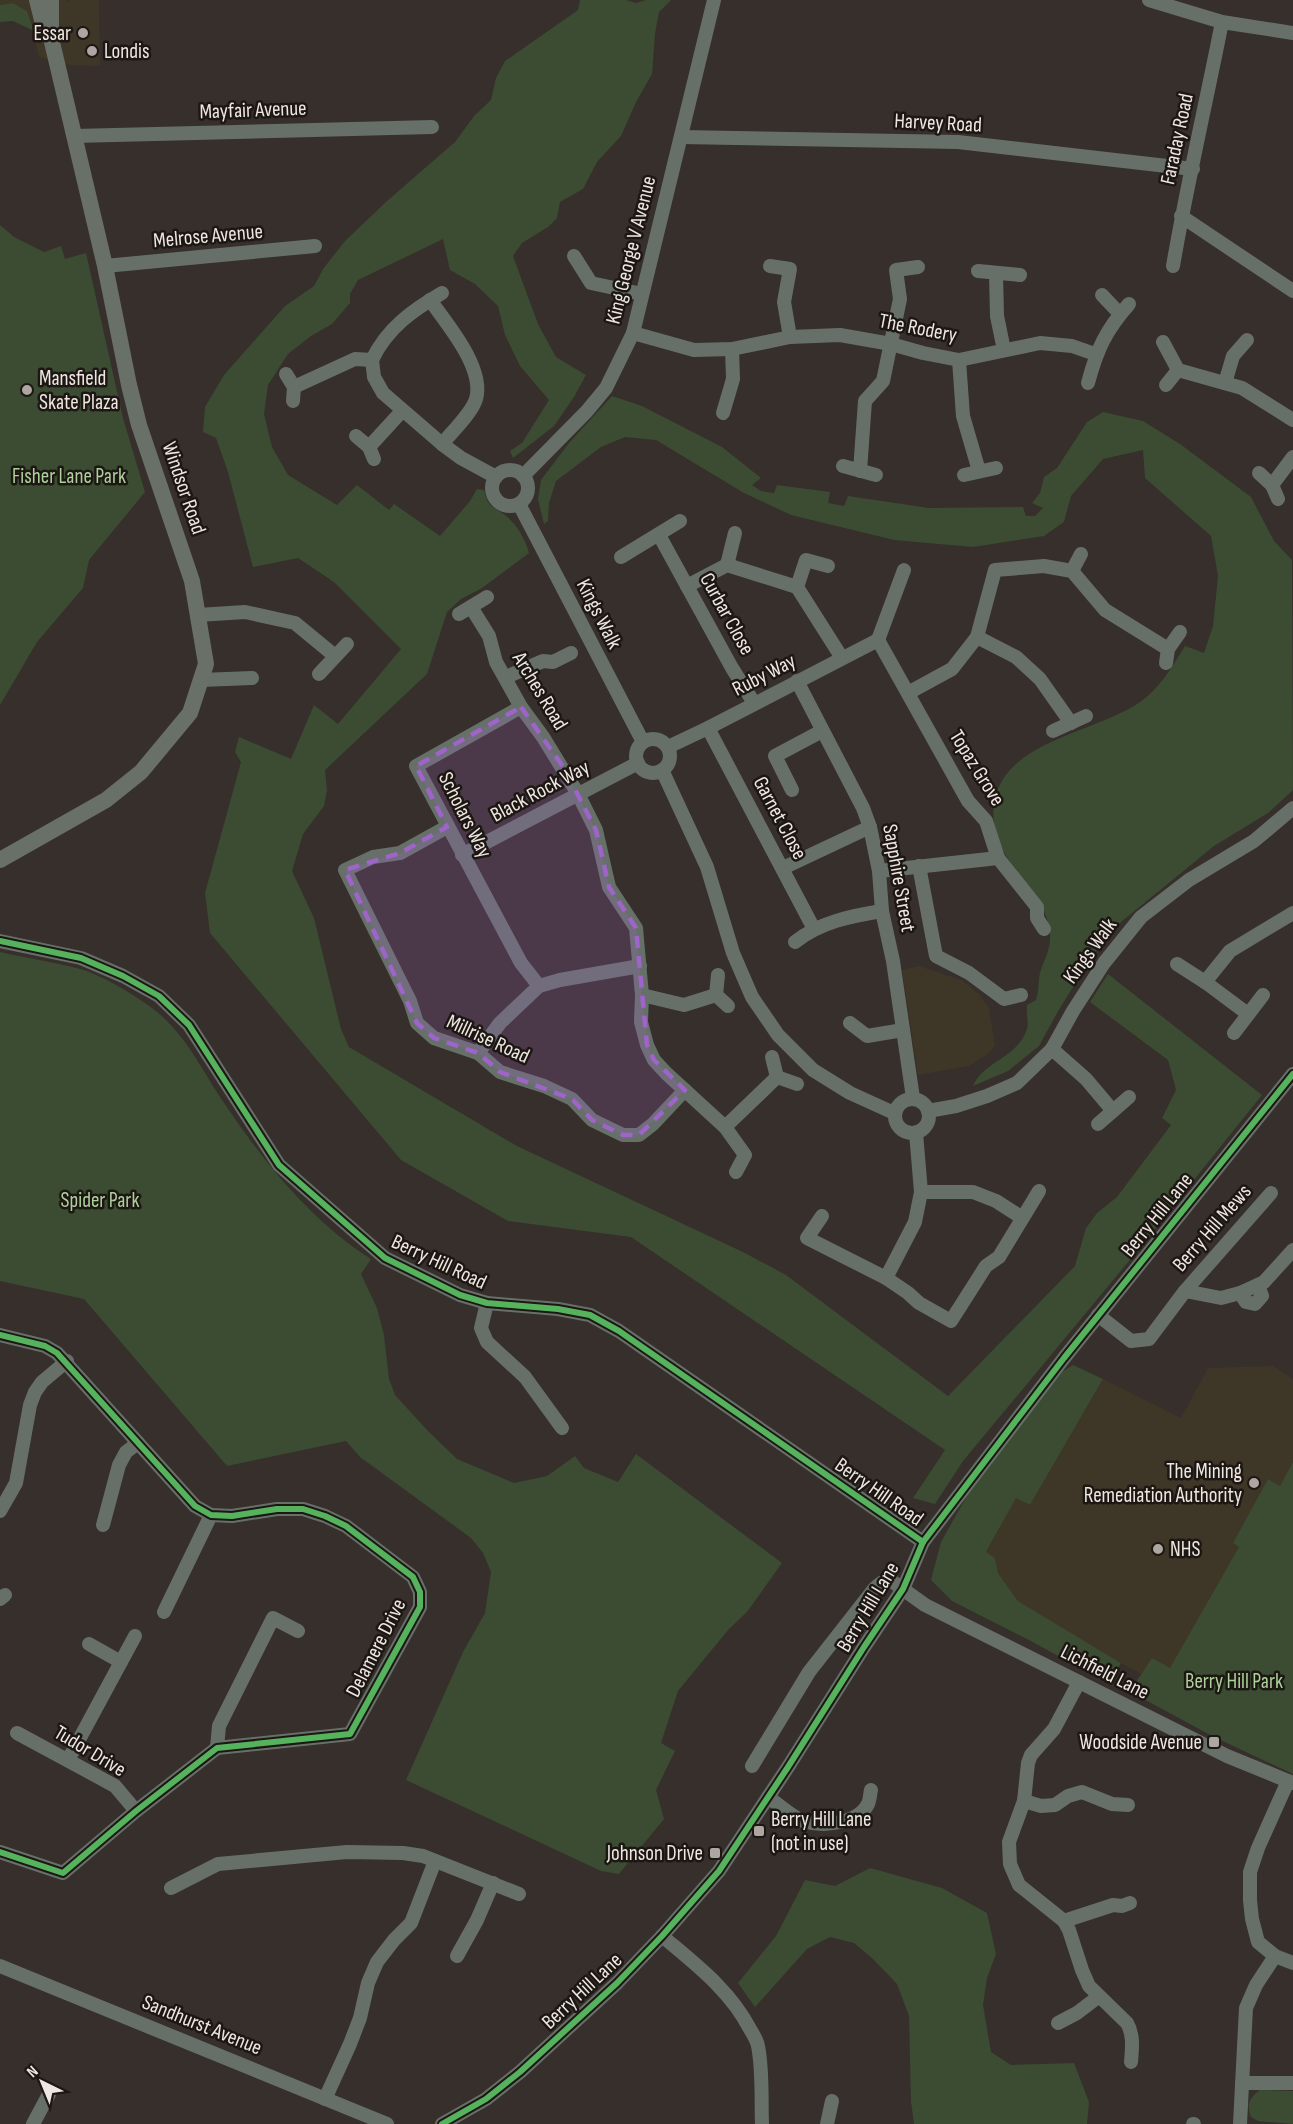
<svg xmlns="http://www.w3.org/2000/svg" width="1293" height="2124" font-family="'Sofia Sans Condensed',sans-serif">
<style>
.commercial{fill:#3e3627}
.green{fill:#3b4c32}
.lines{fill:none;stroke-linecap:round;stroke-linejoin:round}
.minor{stroke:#667069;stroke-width:14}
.major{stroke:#687068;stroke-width:16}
.cycleway-casing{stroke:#1d1714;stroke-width:10}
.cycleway{stroke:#56b35d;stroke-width:6}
.marked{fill:#9e64c9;fill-opacity:0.2;stroke:#9e64c9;stroke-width:4.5;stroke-dasharray:12 8;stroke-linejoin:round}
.poi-dot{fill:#aea6a1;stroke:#1d1714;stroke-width:2}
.labels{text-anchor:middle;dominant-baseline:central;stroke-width:5;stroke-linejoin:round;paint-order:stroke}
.poi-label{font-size:21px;fill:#eee6e1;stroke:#1d1714;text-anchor:end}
.street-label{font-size:21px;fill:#eee6e1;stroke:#1d1714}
.park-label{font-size:21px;fill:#add19b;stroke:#1d1714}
</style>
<rect width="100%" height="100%" fill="#362f2b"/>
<!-- commercial -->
<g class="commercial">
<path d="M 0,0 L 67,0 L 67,2 L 70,0 L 99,0 L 100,66 L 69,65 L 39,57 L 27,11 L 13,3 L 0,5 Z"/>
<path d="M 919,966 L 962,980 L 979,994 L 989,1008 L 995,1045 L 989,1053 L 969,1066 L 918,1075 L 902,970 Z"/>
<path d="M 1273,1366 L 1293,1379 L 1293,1473 L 1162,1685 L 1121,1663 L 1018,1601 L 998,1573 L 995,1558 L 986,1553 L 1016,1497 L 1030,1505 L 1103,1379 L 1181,1418 L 1208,1368 Z"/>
</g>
<!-- green -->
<g class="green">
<path d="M 580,0 L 626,0 L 636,3 L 646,0 L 671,0 L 659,12 L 655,34 L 652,74 L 636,102 L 621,136 L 597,162 L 583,189 L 560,202 L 557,218 L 548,227 L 522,243 L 513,256 L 538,324 L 556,357 L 586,375 L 574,397 L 554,426 L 513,458 L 510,451 L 522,443 L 549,400 L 520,366 L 505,335 L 498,306 L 475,284 L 450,270 L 443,239 L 358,280 L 350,294 L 350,303 L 332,324 L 311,336 L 288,354 L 268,385 L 264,414 L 272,447 L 288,475 L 337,505 L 357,485 L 389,510 L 394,504 L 440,536 L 470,501 L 477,489 L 484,490 C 488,508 493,506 505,515 C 516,523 526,540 529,553 L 482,588 L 461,599 L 447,612 L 427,674 L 325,770 L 327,790 L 324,806 L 303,834 L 292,871 L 314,918 L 341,1029 L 349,1047 L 517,1146 L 745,1253 L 786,1275 L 948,1396 L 1075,1266 L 1086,1228 L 1097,1213 L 1117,1197 L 1171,1125 L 1162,1118 L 1176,1090 L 1168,1060 L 1090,1002 L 1108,974 L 1262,1095 L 1129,1261 L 963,1461 L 935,1504 L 913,1498 L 945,1450 L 631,1237 L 508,1221 L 401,1160 L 210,933 L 205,893 L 241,762 L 235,752 L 239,737 L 291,759 L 314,705 L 338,724 L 401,649 L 334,582 L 298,558 L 253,567 L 228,472 L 216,438 L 203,432 L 205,407 L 224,375 L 285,306 L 314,286 L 323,269 L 345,241 L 387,201 L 455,142 L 474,116 L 491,100 L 496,78 L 505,61 L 578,10 Z"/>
<path d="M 13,3 L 27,11 L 34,31 L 13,21 L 0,22 L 0,5 Z"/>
<path d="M 0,225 L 14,237 L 44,252 L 61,246 L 65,259 L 86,253 L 123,418 L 145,492 L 89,560 L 83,588 L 37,642 L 0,705 Z"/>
<path d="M 612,396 L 642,406 L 722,447 L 761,478 L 752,485 L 761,491 L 774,493 L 777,485 L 830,492 L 828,503 L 844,506 L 848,496 L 929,508 L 1023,507 L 1026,516 L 1035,516 L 1043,508 L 1032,503 L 1040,493 L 1044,477 L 1057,468 L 1087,422 L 1103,412 L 1143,421 L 1180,444 L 1251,497 L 1274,541 L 1292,560 L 1293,790 L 1268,813 L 1214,846 L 1121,922 L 1094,953 L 1057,1013 L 1039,1046 L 1008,1071 L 973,1086 C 984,1060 1017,1059 1027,1029 C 1029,1023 1026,1013 1027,1005 L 1036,1000 C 1039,991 1038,982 1040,973 C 1044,958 1051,951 1050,934 C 1046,887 998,867 994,823 C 985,742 1091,736 1140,702 C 1159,689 1173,666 1185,646 L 1204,653 L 1213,626 L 1218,576 L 1211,536 L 1145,478 L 1143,450 L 1103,459 L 1071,496 L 1064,522 L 1044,536 L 973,547 L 894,540 L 791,515 L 744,493 L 656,440 L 625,437 L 601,447 L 556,481 L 549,503 L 548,521 L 544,524 L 538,499 L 541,480 L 569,443 Z"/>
<path d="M 0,952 C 27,958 54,962 80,969 C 103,975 144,1000 162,1016 C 187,1039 202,1069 220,1097 C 261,1158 308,1219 371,1259 L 361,1274 L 377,1308 L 384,1335 L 389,1379 L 395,1395 L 428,1431 L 457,1459 L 514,1483 L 547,1476 L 575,1456 L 584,1468 L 618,1482 L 636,1454 L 782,1563 L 747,1612 L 728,1630 L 678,1691 L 661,1743 L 675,1751 L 656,1790 L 664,1819 L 619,1874 L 601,1871 L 406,1780 L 463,1652 L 485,1613 L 491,1572 L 483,1553 L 471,1538 L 360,1457 L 346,1441 L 227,1466 L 84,1299 L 0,1281 Z"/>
<path d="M 1073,1365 L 1103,1379 L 1030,1505 L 1016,1498 L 986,1552 L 995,1558 L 998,1573 L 1018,1601 L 1121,1663 L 1109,1684 L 1029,1640 L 952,1601 L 931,1580 L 941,1542 L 973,1485 L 1062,1372 Z"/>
<path d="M 1293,1462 L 1293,1774 L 1214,1737 L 1140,1697 L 1136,1682 L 1152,1658 L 1170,1668 L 1239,1547 L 1233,1543 L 1268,1479 L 1280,1486 Z"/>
<path d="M 870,1868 L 942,1888 L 987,1913 L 996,1954 L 987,1978 L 983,2005 L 991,2052 L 1011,2065 L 1074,2063 L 1089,2102 L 1087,2124 L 914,2124 L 911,2102 L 909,2016 L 897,1984 L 873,1959 L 854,1943 L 830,1937 L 807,1949 L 755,2007 L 738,1983 L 776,1936 L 805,1880 L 835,1886 Z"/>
<path d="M 1260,2090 L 1293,2091 L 1293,2124 L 1258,2121 L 1251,2117 C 1246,2104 1249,2098 1260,2090 Z"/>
</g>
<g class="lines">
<!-- minor -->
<g class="minor">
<path d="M 1149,0 L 1222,22 L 1293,33"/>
<path d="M 74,136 L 432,127"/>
<path d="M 681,137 L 958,142 L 1193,169"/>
<path d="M 1181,216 L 1293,291"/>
<path d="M 574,256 L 591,283 L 642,294"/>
<path d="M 105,266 L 315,246"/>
<path d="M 770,266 L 790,269 L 784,302 L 790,337"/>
<path d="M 1173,266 C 1187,184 1206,103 1222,22"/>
<path d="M 978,271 L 1020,275"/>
<path d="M 996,273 L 997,316 L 1004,350"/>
<path d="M 1102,295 L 1120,314"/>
<path d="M 430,300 C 447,324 485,368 476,399 C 472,413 451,433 442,444"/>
<path d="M 633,333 L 694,350 L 732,349 L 790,337 L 840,335 L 891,344 L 923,353 L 959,360 L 1040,343 L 1072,346 L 1095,354"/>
<path d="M 1163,342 L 1178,370 L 1242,388 L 1293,420"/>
<path d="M 372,360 L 374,377 L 383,393 L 442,444 L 461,458 L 496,477"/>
<path d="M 372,360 C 387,328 413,310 442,293"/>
<path d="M 959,360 L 963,416 L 979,471"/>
<path d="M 286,374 L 294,387 L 293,401"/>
<path d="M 1088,383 C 1097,349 1106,330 1129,304"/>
<path d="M 1225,383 L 1233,356 L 1247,340"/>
<path d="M 1166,385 L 1178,370"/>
<path d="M 294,387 L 355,359 L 372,360"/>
<path d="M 723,413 L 733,379 L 732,349"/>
<path d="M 356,436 L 369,447 L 374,459"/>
<path d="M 369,447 L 402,411"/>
<path d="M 843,466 L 876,475"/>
<circle cx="510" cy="488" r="18"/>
<path d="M 860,471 L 865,401 L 883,381 L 900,299 L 896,270 L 918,267"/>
<path d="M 1259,473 L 1272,485 L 1278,499"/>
<path d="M 964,475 L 996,468"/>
<path d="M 523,476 L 587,411 L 606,388 L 633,333 L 714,0"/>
<path d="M 1272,485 L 1293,457"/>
<path d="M 519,504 L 643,742"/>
<path d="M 659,535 L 732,668 L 754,703"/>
<path d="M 621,557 L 680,521"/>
<path d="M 727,565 L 735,533"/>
<path d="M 1072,571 L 1081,554"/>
<path d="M 687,586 L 727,565 L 797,587 L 842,658"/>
<path d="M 797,587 L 806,560 L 828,566"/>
<path d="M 471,607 L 489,636 L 496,662 L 521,707 L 543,737 L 578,794 L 596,830 L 609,887 L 636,928 L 642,995 L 641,1022 L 647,1045 L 654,1060 L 666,1073 L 725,1127 L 745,1155 L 736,1172"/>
<path d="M 459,614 L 487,597"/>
<path d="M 198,615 L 245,612 L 295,623 L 335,656"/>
<path d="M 977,637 L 1016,657 L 1040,679 L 1071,723"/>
<path d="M 878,640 L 968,801 L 986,821 L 998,858 L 1037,907 L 1037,918 L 1044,929"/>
<path d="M 878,640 L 904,570"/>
<path d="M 1166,663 L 1168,649 L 1180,632"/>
<path d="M 319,674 L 347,644"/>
<path d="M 506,677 L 543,661 L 553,662 L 571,653"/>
<path d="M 201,680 L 252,678"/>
<path d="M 797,681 L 863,808 L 870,827 L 879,871 L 882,911 L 893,961 L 913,1098"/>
<path d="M 908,693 L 952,669 L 977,637 L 995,570 L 1044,566 L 1072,571 L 1105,610 L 1168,649"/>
<path d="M 521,707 L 416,766 L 521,963 L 539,986"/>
<path d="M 708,728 L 814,929"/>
<path d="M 1053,731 L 1086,716"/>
<circle cx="653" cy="756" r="17"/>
<path d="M 668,747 L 708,728 L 878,640"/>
<path d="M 662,770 L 707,867 L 733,953 L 752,997 L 778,1035 L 813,1070 L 850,1093 L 894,1113"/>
<path d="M 792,790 L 775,756 L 822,731"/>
<path d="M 447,827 L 400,853 L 373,857 L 345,870 L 410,1001 L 417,1023 L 434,1038 L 478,1053 L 500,1072 L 544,1086 L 572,1099 L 592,1120 L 623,1135 L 639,1135 L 653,1124 L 685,1090"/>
<path d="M 462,855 L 638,763"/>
<path d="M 919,866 L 936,956 L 969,973 L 1004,999 L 1021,995"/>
<path d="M 783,868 L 870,827"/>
<path d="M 879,871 L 998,858"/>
<path d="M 0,941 L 81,958 L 123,976 L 159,996 L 189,1025 L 279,1165 L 385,1258 L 460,1295 L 487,1303 L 558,1309 L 590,1315 L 619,1331 L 923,1542"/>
<path d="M 795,942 C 820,922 851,916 882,911"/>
<path d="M 1177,964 L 1205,982 L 1248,1014"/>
<path d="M 718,975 L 716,995 L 728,1006"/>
<path d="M 1205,982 L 1230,951 L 1293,913"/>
<path d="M 642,995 L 684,1005 L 716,995"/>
<path d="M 850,1023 L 867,1036 L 903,1030"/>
<path d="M 1234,1033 L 1263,995"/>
<path d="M 1052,1049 L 1086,1079 L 1113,1111"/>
<path d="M 478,1053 L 500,1023 L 539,986 L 560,980 L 640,966"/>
<path d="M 772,1057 L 777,1077 L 797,1084"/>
<circle cx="912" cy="1116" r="17"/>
<path d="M 928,1111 L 956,1106 L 987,1096 L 1017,1083 L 1052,1049 L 1073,1011 L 1104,963 L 1141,917 L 1189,880 L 1254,841 L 1293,808"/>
<path d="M 1098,1124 L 1129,1097"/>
<path d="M 725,1127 L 777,1077"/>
<path d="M 921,1192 L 973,1192 L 996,1201 L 1021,1217"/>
<path d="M 822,1216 L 807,1238 L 886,1278 L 915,1222 L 921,1192 L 916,1133"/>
<path d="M 886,1278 L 908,1293 L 919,1303 L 951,1321 L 986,1266 L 999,1257 L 1039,1191"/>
<path d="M 1185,1291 L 1221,1298 L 1240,1293 L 1264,1282 L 1293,1250"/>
<path d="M 1240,1293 L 1246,1302 L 1255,1304 L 1262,1296 L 1258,1285"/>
<path d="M 487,1303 L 481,1328 L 487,1342 L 525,1377 L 562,1428"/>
<path d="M 1098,1315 L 1131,1341 L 1149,1339 L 1185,1291 L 1271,1193"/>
<path d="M 0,1335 L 45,1346 L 57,1353 L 195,1506 L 211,1515 L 232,1516 L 277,1509 L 303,1509 L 325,1516 L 346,1526 L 413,1577 L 420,1592 L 420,1607 L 350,1734 L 217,1748 L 136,1811 L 63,1873 L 0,1852"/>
<path d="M 0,1511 L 16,1483 L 30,1405 L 35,1392 L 42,1382 L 67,1361"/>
<path d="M 103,1525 L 119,1465 L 126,1452 L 138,1443"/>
<path d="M 0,1599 L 5,1595"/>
<path d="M 164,1612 L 211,1515"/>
<path d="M 89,1644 L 121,1662"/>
<path d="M 1079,1682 L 1054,1729 L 1031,1755 L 1028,1763 L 1024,1801 L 1009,1842 L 1010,1864 L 1019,1885 L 1064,1921 L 1069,1930 L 1082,1970 L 1089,1986 L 1127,2023 C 1134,2035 1132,2049 1131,2062"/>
<path d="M 17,1733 L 115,1786 L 136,1811"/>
<path d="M 217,1748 L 219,1726 L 273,1618 L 298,1631"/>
<path d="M 68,1760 L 135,1636"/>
<path d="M 752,1766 L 809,1672 L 874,1589 C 880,1583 885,1579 893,1582 L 925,1605 L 1227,1756 L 1293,1783"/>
<path d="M 1288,1781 L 1258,1848 L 1250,1872 L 1250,1900 L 1252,1919 L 1258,1942 L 1275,1956 L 1293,1963"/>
<path d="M 768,1797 C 778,1804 792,1817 803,1821 C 823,1827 858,1824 868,1804 C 870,1800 870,1794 871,1790"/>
<path d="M 1024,1801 L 1041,1806 L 1055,1805 L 1068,1796 L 1082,1792 L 1112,1804 L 1128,1805"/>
<path d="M 171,1888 L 218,1864 L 347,1852 L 403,1853 L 423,1856 L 519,1894"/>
<path d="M 1064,1921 L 1113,1905 L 1122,1906 L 1130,1903"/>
<path d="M 662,1936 C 695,1964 730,1990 750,2029 C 753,2034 757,2040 758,2046 C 763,2071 761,2098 762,2124"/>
<path d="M 457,1956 L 477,1920 L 493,1883"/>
<path d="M 0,1966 L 387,2124"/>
<path d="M 1058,2023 L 1077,2013 L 1098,1997"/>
<path d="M 1242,2083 L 1293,2083"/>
<path d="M 325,2099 L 350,2044 L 360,2018 L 368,1983 L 377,1962 L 394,1940 L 411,1923 L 435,1861"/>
<path d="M 33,2124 L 49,2094"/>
<path d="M 442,2124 L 486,2099 L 520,2072 L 617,1983 L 662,1936 L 719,1871 L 788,1767 L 864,1647 L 903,1589 L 923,1542 L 1064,1358 L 1293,1074"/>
<path d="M 827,2124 L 832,2101"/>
<path d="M 1193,2124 L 1194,2124"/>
<path d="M 1240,2124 L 1246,2008 L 1256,1985 L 1275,1956"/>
</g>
<!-- major -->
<g class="major">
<path d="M 37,0 L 42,20 L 50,35"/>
<path d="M 0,860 L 106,800 L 141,772 L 190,713 L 206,664 L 192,581 L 139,425 L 129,385 L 105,266 L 51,38 L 51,0"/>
</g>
<defs>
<g id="cycleway">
<path d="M 0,941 L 81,958 L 123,976 L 159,996 L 189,1025 L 279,1165 L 385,1258 L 460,1295 L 487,1303 L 558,1309 L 590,1315 L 619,1331 L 923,1542"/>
<path d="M 0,1335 L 45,1346 L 57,1353 L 195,1506 L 211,1515 L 232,1516 L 277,1509 L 303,1509 L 325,1516 L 346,1526 L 413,1577 L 420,1592 L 420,1607 L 350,1734 L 217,1748 L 136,1811 L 63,1873 L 0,1852"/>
<path d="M 442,2124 L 486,2099 L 520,2072 L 617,1983 L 662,1936 L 719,1871 L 788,1767 L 864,1647 L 903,1589 L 923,1542 L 1064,1358 L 1293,1074"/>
</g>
</defs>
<!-- cycleway casing -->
<use href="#cycleway" class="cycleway-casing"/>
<!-- cycleway -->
<use href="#cycleway" class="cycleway"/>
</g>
<!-- marked area -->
<path class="marked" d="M 521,707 L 564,768 L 596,830 L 609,887 L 636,928 L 647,1045 L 654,1060 L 685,1090 L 639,1135 L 623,1135 L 592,1120 L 572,1099 L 500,1072 L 478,1053 L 434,1038 L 417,1023 L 345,870 L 400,853 L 447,827 L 416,766 Z"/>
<!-- markers -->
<g class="poi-dot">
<circle cx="83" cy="33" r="6"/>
<circle cx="92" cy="51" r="6"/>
<circle cx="27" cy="390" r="6"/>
<circle cx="1254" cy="1483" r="6"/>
<circle cx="1158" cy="1549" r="6"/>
<rect x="1208" y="1736" width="12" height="12" rx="3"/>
<rect x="753" y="1825" width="12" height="12" rx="3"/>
<rect x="709" y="1847" width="12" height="12" rx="3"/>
</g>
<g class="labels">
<!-- poi labels -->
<g class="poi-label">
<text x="71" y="33">Essar</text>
<text x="104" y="51" text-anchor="start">Londis</text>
<text x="39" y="378" text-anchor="start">Mansfield<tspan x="39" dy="24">Skate Plaza</tspan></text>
<text x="1242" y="1471">The Mining<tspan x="1242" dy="24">Remediation Authority</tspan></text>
<text x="1170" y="1549" text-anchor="start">NHS</text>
<text x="1202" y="1742">Woodside Avenue</text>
<text x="771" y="1819" text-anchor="start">Berry Hill Lane<tspan x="771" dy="24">(not in use)</tspan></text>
<text x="703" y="1853">Johnson Drive</text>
</g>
<!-- street labels -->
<g class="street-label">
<text transform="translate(253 110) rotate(-2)">Mayfair Avenue</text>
<text transform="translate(938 123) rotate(3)">Harvey Road</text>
<text transform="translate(1177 139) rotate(-78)">Faraday Road</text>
<text transform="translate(208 236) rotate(-5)">Melrose Avenue</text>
<text transform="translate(631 250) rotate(-76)">King George V Avenue</text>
<text transform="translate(918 328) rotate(11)">The Rodery</text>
<text transform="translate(184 488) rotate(71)">Windsor Road</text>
<text transform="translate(599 614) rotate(63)">Kings Walk</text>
<text transform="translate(727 614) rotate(61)">Curbar Close</text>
<text transform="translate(764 675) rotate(-27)">Ruby Way</text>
<text transform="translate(540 691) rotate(59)">Arches Road</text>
<text transform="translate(977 768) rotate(58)">Topaz Grove</text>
<text transform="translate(540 791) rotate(-28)">Black Rock Way</text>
<text transform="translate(465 815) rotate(63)">Scholars Way</text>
<text transform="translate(780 818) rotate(62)">Garnet Close</text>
<text transform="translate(899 878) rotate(80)">Sapphire Street</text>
<text transform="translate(1090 951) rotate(-54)">Kings Walk</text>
<text transform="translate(488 1039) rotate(25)">Millrise Road</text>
<text transform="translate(1157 1215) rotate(-51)">Berry Hill Lane</text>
<text transform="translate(1212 1228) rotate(-49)">Berry Hill Mews</text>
<text transform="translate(439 1262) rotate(25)">Berry Hill Road</text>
<text transform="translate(879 1492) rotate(35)">Berry Hill Road</text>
<text transform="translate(868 1607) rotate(-59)">Berry Hill Lane</text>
<text transform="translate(376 1648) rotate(-63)">Delamere Drive</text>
<text transform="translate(1105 1672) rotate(27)">Lichfield Lane</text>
<text transform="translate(90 1751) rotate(31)">Tudor Drive</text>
<text transform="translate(582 1991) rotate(-43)">Berry Hill Lane</text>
<text transform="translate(202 2025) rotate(22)">Sandhurst Avenue</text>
</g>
<!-- park labels -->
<g class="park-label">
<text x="69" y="476">Fisher Lane Park</text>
<text x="100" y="1200">Spider Park</text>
<text x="1234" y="1681">Berry Hill Park</text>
</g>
</g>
<!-- north arrow -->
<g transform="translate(42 2082) rotate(317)" stroke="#1d1714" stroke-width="4.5" paint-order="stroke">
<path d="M0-4.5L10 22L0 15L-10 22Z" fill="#eee6e1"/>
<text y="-9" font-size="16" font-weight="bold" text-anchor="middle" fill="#eee6e1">N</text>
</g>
</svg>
